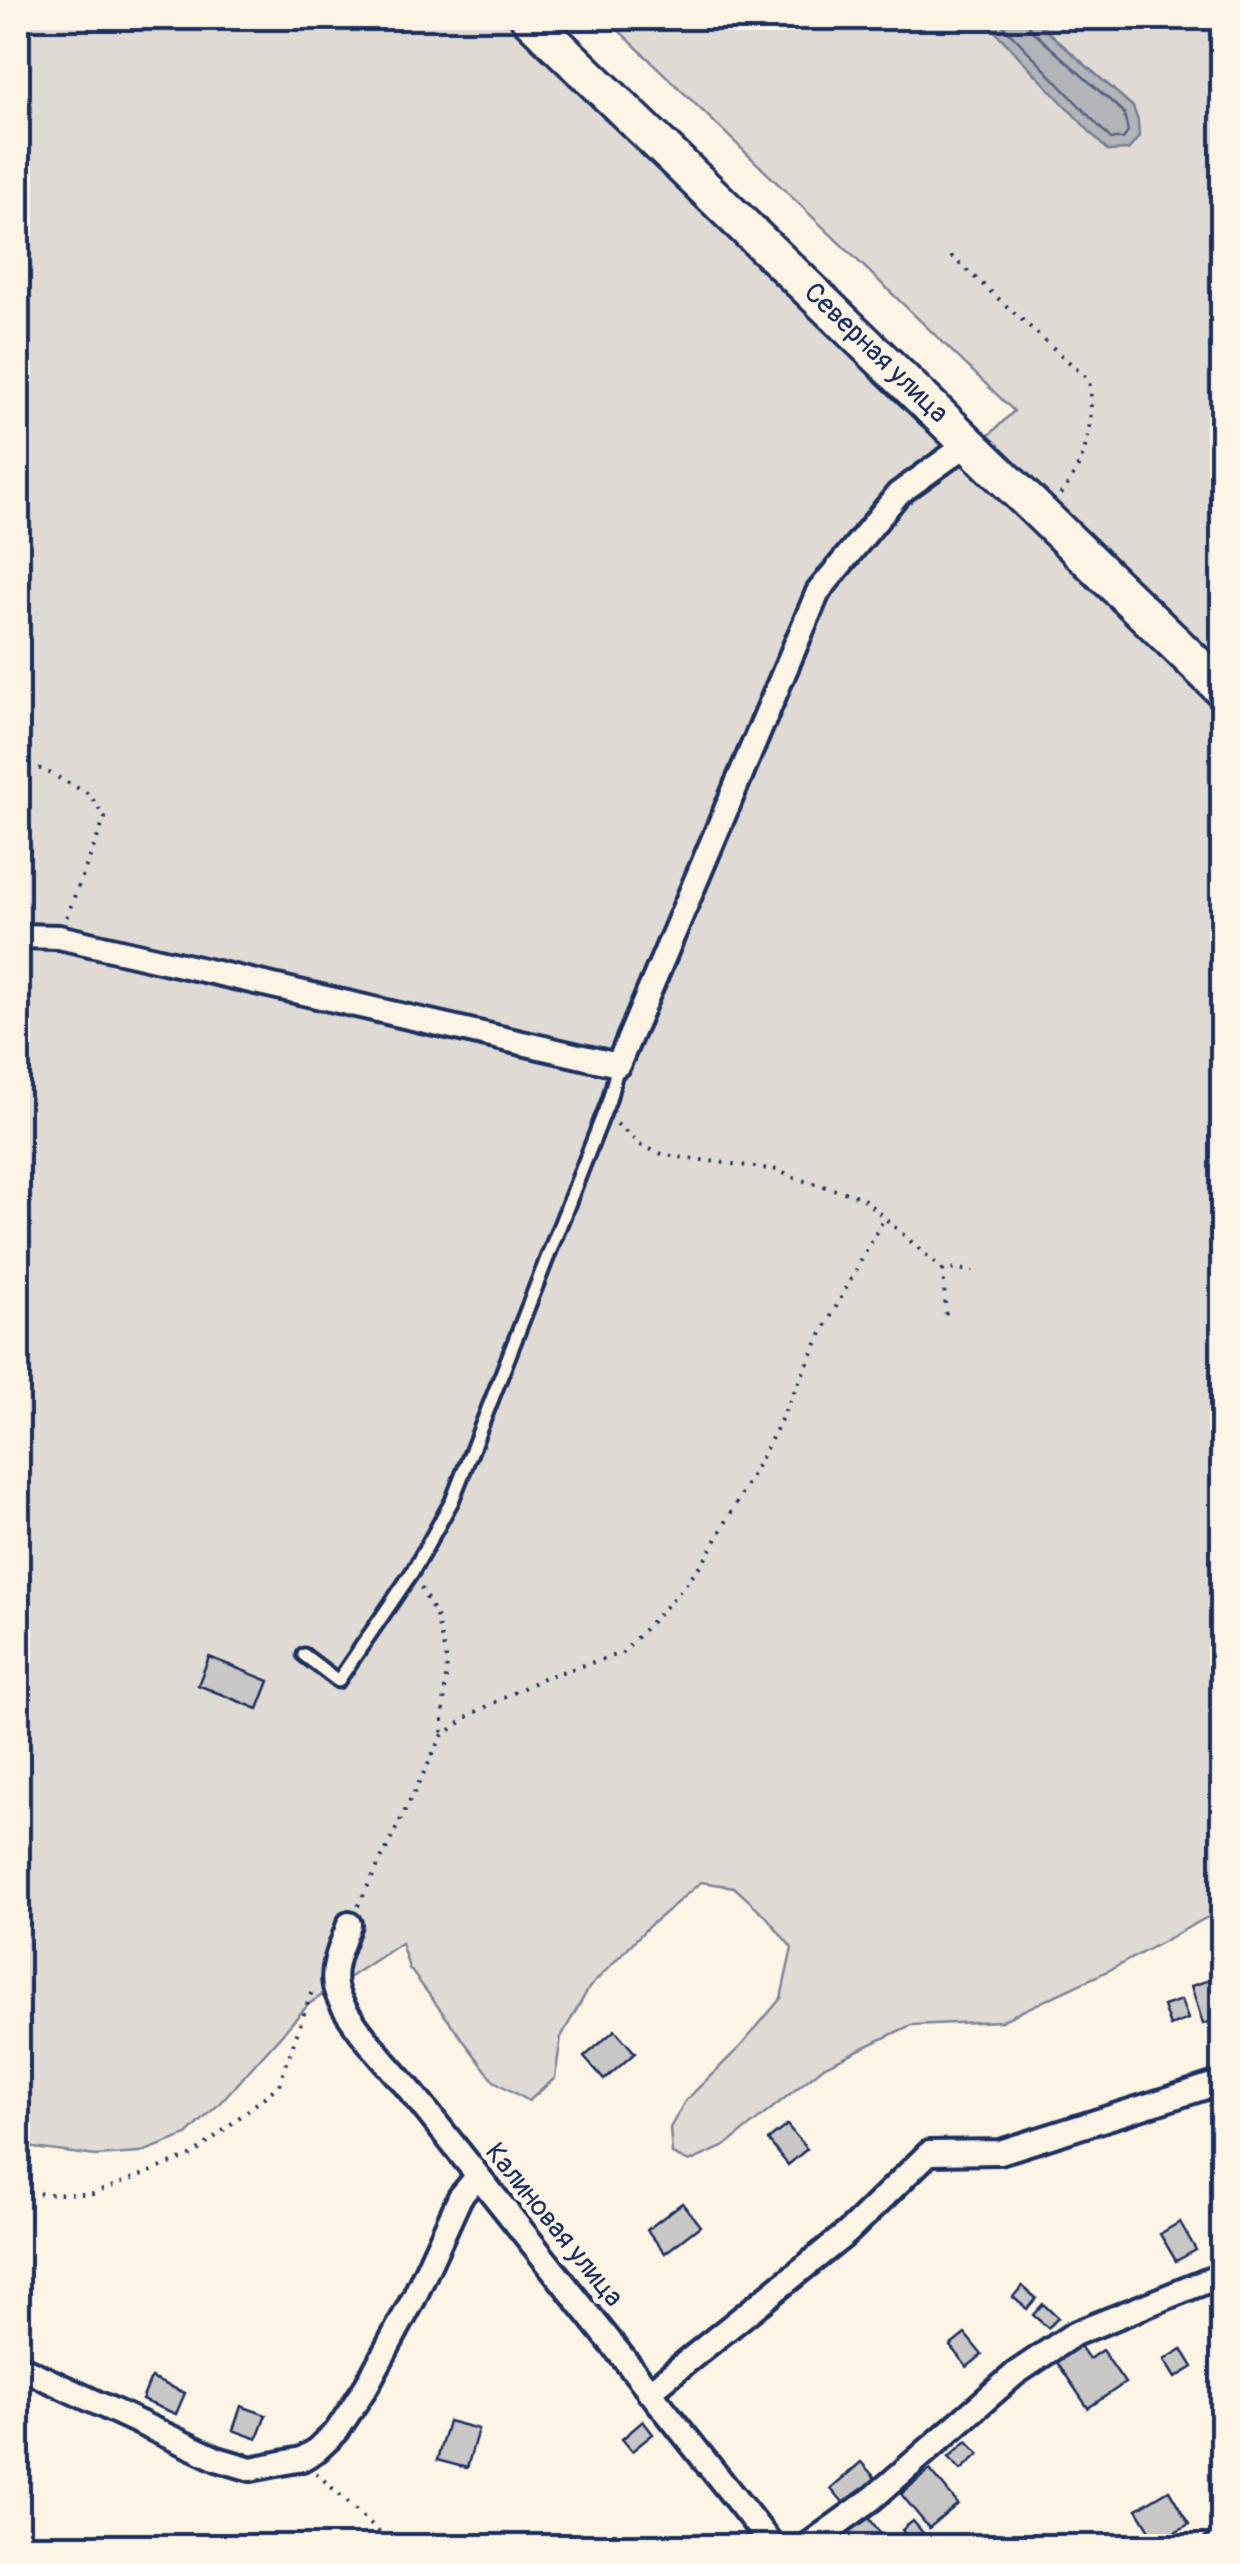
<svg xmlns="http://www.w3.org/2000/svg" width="1240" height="2564" font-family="Pangolin,sans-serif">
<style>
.green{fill:#dfdbd4;stroke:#7d8599;stroke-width:2.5}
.water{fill:#b2b4b8;stroke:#767f94;stroke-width:2.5}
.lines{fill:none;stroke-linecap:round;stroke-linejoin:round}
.shore{stroke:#576482;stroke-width:2.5}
.building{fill:#c8c7c6;stroke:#1b2f5e;stroke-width:2.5}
.lane-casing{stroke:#1b2f5e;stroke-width:19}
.street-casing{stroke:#1b2f5e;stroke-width:30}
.primary-casing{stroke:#1b2f5e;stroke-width:42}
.path{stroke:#1b2f5e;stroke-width:4;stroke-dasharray:2.5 8;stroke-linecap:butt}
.lane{stroke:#fcf5e5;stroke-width:11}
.street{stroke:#fcf5e5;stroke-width:22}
.primary{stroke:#fcf5e5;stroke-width:35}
.labels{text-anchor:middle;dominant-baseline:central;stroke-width:10;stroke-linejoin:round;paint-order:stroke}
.street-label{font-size:28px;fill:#1b2f5e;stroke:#fcf5e5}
</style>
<rect width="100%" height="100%" fill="#fcf5e5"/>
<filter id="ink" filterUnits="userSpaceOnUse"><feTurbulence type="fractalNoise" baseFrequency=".01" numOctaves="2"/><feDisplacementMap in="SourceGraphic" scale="20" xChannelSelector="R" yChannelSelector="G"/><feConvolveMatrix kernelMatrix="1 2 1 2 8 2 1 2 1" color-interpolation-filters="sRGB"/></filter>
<g filter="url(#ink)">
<!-- green -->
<path class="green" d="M 18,18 L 514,18 L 965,459 L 1014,411 L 606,18 L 989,18 L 993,29 L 1109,151 L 1133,107 L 1032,18 L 1222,18 L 1222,1915 L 1206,1918 L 1114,1968 L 1001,2021 L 911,2025 L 825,2066 L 725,2146 L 689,2162 L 672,2154 L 670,2128 L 685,2101 L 740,2047 L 781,1998 L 792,1948 L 766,1916 L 734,1887 L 701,1882 L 648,1927 L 589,1988 L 561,2037 L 555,2078 L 529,2101 L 494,2081 L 409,1968 L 401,1943 L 309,2004 L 217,2106 L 187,2135 L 140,2153 L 96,2156 L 18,2146 Z"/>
<!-- water -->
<path class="water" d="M 989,18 L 1032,18 L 1133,107 L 1138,121 L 1139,137 L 1128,150 L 1108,151 L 993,29 Z"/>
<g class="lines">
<!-- shore -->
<path class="shore" d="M 1000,18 L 1002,24 L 1111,139 L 1123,139 L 1128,132 L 1124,113 L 1030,29 L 1026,18"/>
</g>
<!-- building -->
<g class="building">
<path d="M 209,1657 L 269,1681 L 258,1709 L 198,1685 Z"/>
<path d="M 1222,1976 L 1222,2018 L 1203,2024 L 1191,1986 Z"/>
<path d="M 1181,2000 L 1188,2019 L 1170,2026 L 1163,2006 Z"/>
<path d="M 615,2030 L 635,2053 L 604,2080 L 584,2057 Z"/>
<path d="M 787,2125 L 807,2149 L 788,2165 L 768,2140 Z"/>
<path d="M 682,2203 L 700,2226 L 665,2253 L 647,2230 Z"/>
<path d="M 1180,2222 L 1196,2250 L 1176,2261 L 1160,2234 Z"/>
<path d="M 1022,2286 L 1036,2298 L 1027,2309 L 1013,2297 Z"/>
<path d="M 1043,2304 L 1058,2318 L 1048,2328 L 1033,2315 Z"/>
<path d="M 965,2334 L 982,2355 L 967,2367 L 950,2346 Z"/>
<path d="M 1080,2346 L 1089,2359 L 1102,2350 L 1125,2383 L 1088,2408 L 1057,2362 Z"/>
<path d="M 1182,2349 L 1193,2367 L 1175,2378 L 1164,2360 Z"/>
<path d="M 151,2378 L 185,2393 L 176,2414 L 142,2400 Z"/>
<path d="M 241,2406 L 266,2415 L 257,2439 L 233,2430 Z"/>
<path d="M 448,2421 L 478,2429 L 467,2468 L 437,2460 Z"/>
<path d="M 643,2421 L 653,2434 L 632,2451 L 622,2439 Z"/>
<path d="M 967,2441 L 979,2454 L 961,2470 L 949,2457 Z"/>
<path d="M 861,2462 L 877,2480 L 847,2507 L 831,2488 Z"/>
<path d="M 930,2470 L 958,2504 L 929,2528 L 901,2494 Z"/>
<path d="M 1169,2490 L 1189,2524 L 1157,2542 L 1137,2509 Z"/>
<path d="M 866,2514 L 890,2546 L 827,2546 L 826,2545 Z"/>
<path d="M 913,2521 L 928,2539 L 918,2546 L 914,2546 L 902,2530 Z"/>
</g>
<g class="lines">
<defs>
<path id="lane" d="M 304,1655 L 338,1681 L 413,1571 L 452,1501 L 609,1100 L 618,1065"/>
<g id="street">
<path d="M 18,936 L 59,937 L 618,1065 L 818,592 L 898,494 L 969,443"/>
<path d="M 349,1924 C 343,1943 331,1965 335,1986 C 340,2014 389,2066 409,2089 L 773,2546"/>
<path d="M 18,2366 L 217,2459 L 251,2469 L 302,2459 L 317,2450 L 337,2431 L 367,2385 L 414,2298 L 460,2197 L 477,2177"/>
<path d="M 649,2392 L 847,2233 L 929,2153 L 1000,2152 L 1222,2082"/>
<path d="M 807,2546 L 873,2498 L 1016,2373 L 1074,2334 L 1222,2275"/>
<path d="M 1216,2546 L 1222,2543"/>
</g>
<path id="primary" d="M 529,18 L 1222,689"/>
</defs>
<!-- lane casing -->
<use href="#lane" class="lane-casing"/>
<!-- street casing -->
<use href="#street" class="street-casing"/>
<!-- primary casing -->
<use href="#primary" class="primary-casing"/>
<!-- path -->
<g class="path">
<path d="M 951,256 L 1089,380 C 1095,420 1087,464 1059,496"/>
<path d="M 18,766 L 42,769 L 89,794 L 105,818 L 66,918"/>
<path d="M 617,1124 L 640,1145 L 664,1155 L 778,1170 L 791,1177 L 861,1197 L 943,1270 L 960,1269 L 973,1272"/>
<path d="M 943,1270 L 946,1317"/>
<path d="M 421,1588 L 436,1616 L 447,1662 L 442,1734"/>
<path d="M 358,1906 L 442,1736 L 472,1714 L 543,1678 L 622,1653 L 680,1591 L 708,1555 L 775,1432 L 823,1331 L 884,1218"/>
<path d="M 18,2190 L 44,2194 L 93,2194 L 193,2155 L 279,2085 L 312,1991"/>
<path d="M 316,2473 L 383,2535 L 391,2546"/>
<path d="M 386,2536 L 436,2546"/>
</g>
<!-- lane -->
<use href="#lane" class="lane"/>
<!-- street -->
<use href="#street" class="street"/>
<!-- primary -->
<use href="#primary" class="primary"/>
</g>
</g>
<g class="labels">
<!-- street labels -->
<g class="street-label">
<text transform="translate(876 353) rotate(44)">Северная улица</text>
<text transform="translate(554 2225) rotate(51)">Калиновая улица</text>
</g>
</g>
<!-- margin -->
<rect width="1240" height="2564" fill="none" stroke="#fcf5e5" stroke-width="60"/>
<rect x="30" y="30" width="1180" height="2504" fill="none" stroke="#1b2f5e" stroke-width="4" filter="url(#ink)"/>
</svg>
